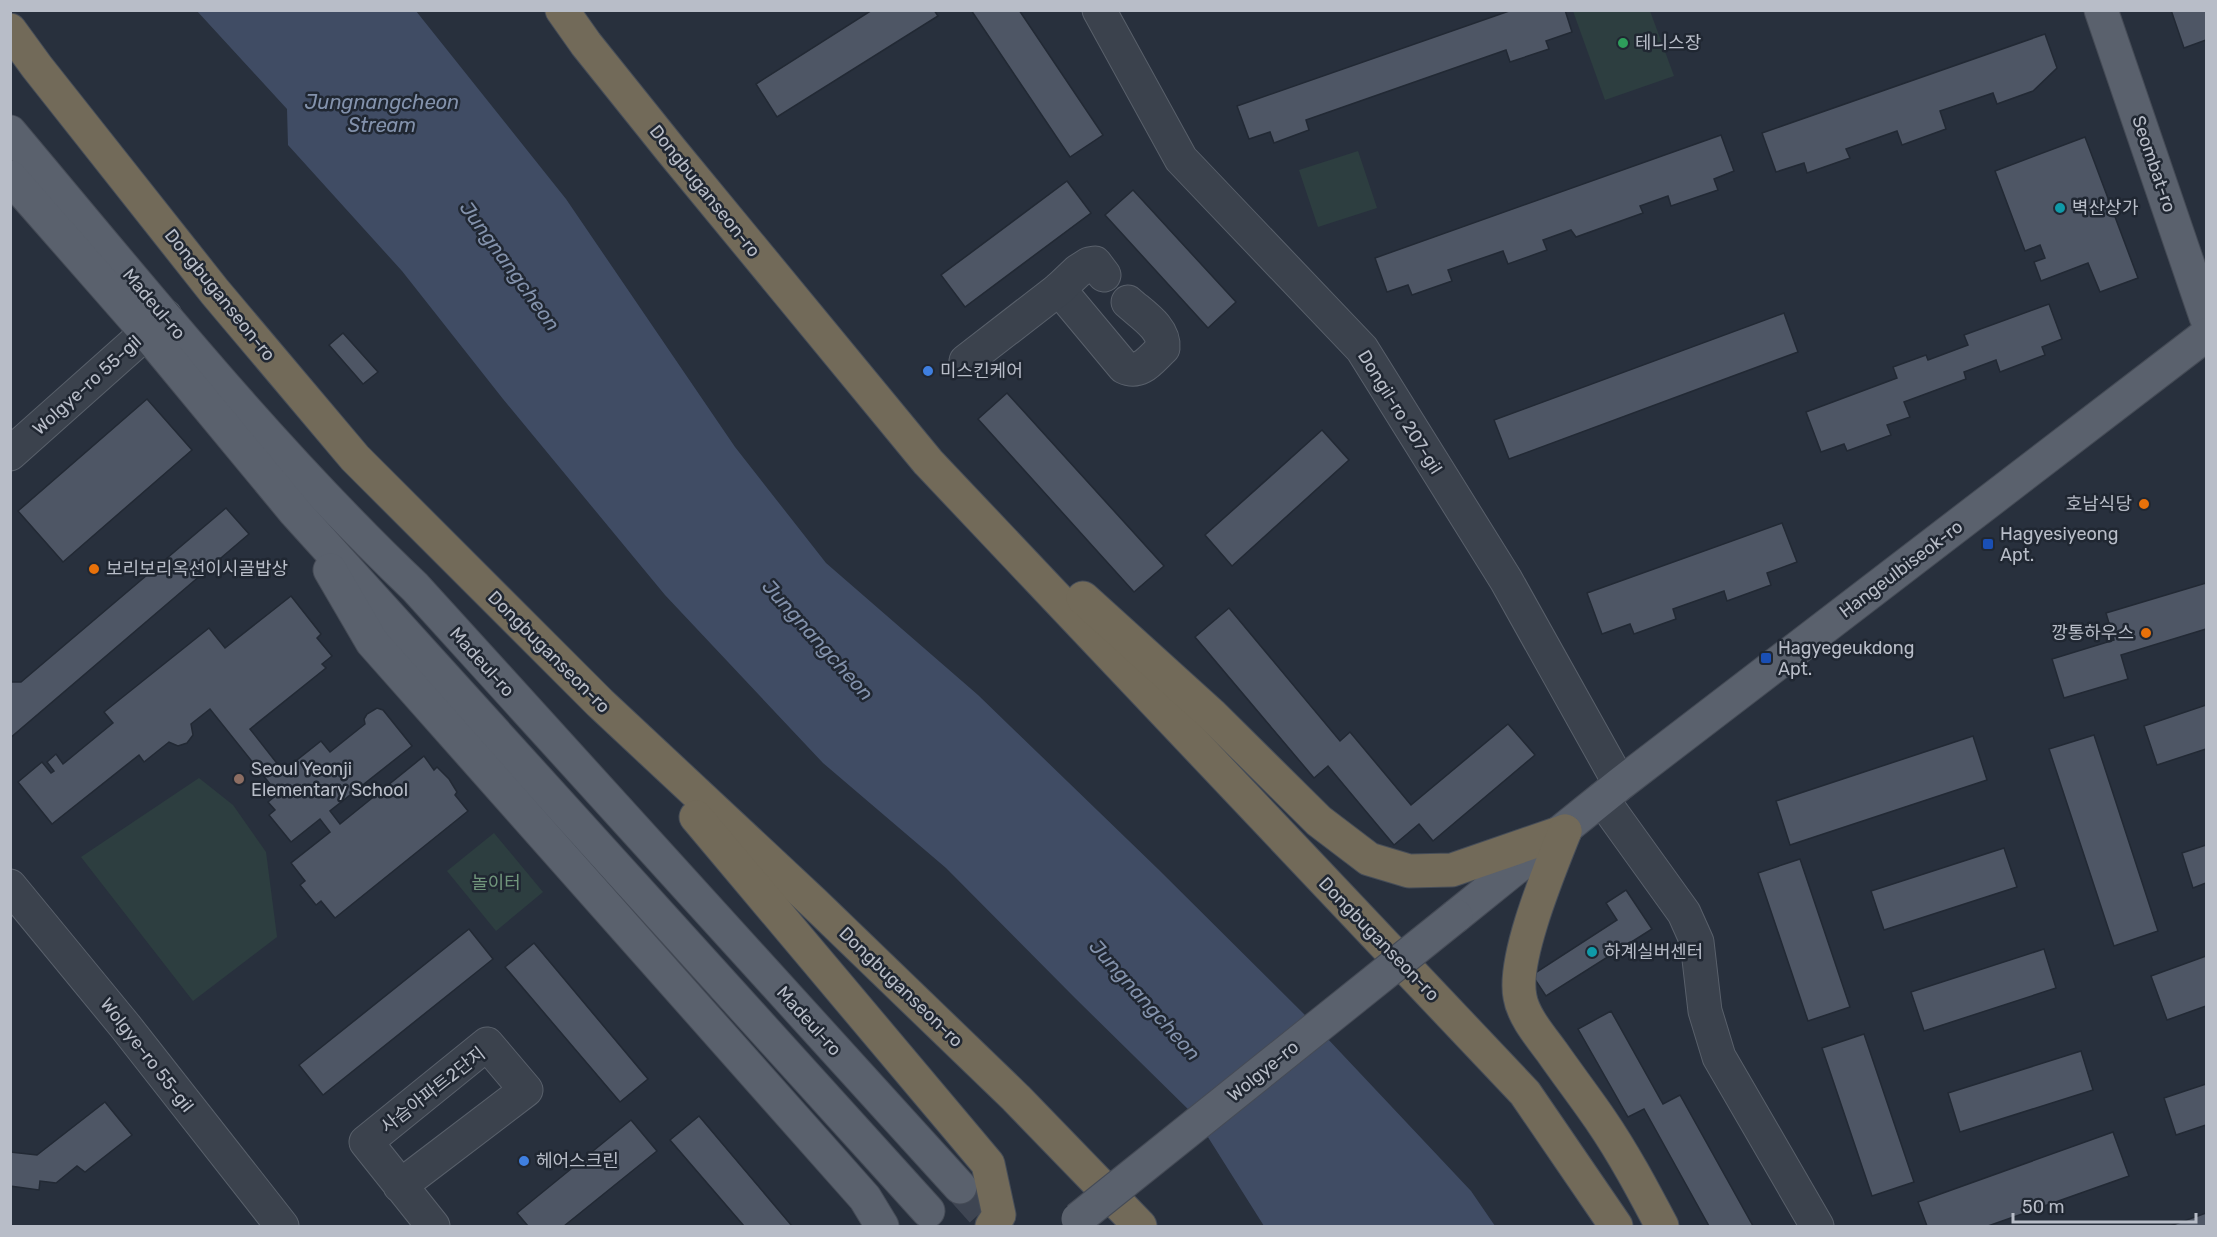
<svg xmlns="http://www.w3.org/2000/svg" width="2217" height="1237" font-family="Rubik,'Noto Sans KR',sans-serif">
<style>
.green{fill:#2d3e40}
.water{fill:#404c64}
.building{fill:#4e5665;stroke:#222934;stroke-width:1.5}
.lines{fill:none;stroke-linecap:round;stroke-linejoin:round}
.major-tunnel{stroke:#3e4552;stroke-width:33;stroke-dasharray:33 16;stroke-linecap:butt}
.minor-casing{stroke:#59606b;stroke-width:35}
.major-casing{stroke:#454b56;stroke-width:35}
.highway-casing{stroke:#464d58;stroke-width:35}
.minor{stroke:#3b424d;stroke-width:33}
.major{stroke:#5a616d;stroke-width:33}
.highway{stroke:#726a59;stroke-width:33}
.major-bridge-casing{stroke:#454b56;stroke-width:35;stroke-linecap:butt}
.major-bridge{stroke:#5a616d;stroke-width:33}
.leisure-dot{fill:#2e9e5b;stroke:#202732;stroke-width:2}
.culture-dot{fill:#0f9aa8;stroke:#202732;stroke-width:2}
.shop-dot{fill:#3f7fe0;stroke:#202732;stroke-width:2}
.food-dot{fill:#e8710a;stroke:#202732;stroke-width:2}
.transit-dot{fill:#1a4fb4;stroke:#202732;stroke-width:2}
.education-dot{fill:#8d6e63;stroke:#202732;stroke-width:2}
.labels{text-anchor:middle;dominant-baseline:central;stroke-width:5;stroke-linejoin:round;paint-order:stroke}
.poi-label{font-size:18px;fill:#b8bdc8;stroke:#202732;text-anchor:start}
.street-label{font-size:18px;fill:#b8bdc8;stroke:#202732}
.park-label{font-size:18px;fill:#71967c;stroke:#202732}
.water-label{font-size:20px;font-style:italic;fill:#8392ac;stroke:#202732}
</style>
<rect width="100%" height="100%" fill="#28303d"/>
<!-- green -->
<g class="green">
<path d="M 1573,11 L 1650,11 L 1674,76 L 1605,100 Z"/>
<path d="M 1358,151 L 1377,208 L 1318,227 L 1299,170 Z"/>
<path d="M 199,778 L 233,805 L 266,852 L 277,937 L 193,1001 L 81,857 Z"/>
<path d="M 494,833 L 543,892 L 496,931 L 447,871 Z"/>
</g>
<!-- water -->
<path class="water" d="M 197,11 L 416,11 L 566,199 L 735,447 L 826,563 L 978,695 L 1158,869 L 1310,1020 L 1471,1191 L 1495,1226 L 1264,1226 L 1194,1115 L 1075,998 L 946,868 L 823,763 L 665,595 L 503,399 L 402,271 L 288,145 L 287,109 Z"/>
<!-- building -->
<g class="building">
<path d="M 872,10 L 934,10 L 938,16 L 777,117 L 756,84 Z"/>
<path d="M 971,10 L 1019,10 L 1103,135 L 1070,157 Z"/>
<path d="M 1512,10 L 1565,10 L 1572,32 L 1546,41 L 1549,49 L 1510,62 L 1506,50 L 1306,120 L 1309,130 L 1274,143 L 1270,132 L 1249,139 L 1237,106 Z"/>
<path d="M 2171,10 L 2206,10 L 2206,40 L 2184,48 Z"/>
<path d="M 2045,34 L 2057,68 L 2033,91 L 1997,104 L 1993,93 L 1940,111 L 1946,129 L 1902,145 L 1897,131 L 1846,149 L 1850,158 L 1807,173 L 1804,163 L 1776,172 L 1762,133 Z"/>
<path d="M 1721,135 L 1734,171 L 1714,179 L 1718,190 L 1671,206 L 1668,196 L 1640,206 L 1643,213 L 1576,237 L 1571,230 L 1543,240 L 1547,250 L 1508,264 L 1503,251 L 1448,270 L 1452,281 L 1412,295 L 1408,285 L 1387,292 L 1375,258 Z"/>
<path d="M 2085,137 L 2138,278 L 2100,292 L 2088,263 L 2041,281 L 2034,262 L 2045,258 L 2040,245 L 2025,251 L 1995,171 Z"/>
<path d="M 1067,181 L 1091,213 L 965,307 L 941,275 Z"/>
<path d="M 1133,190 L 1236,302 L 1208,328 L 1105,215 Z"/>
<path d="M 2049,304 L 2062,339 L 2042,347 L 2045,355 L 2000,372 L 1996,360 L 1964,372 L 1966,379 L 1904,402 L 1910,417 L 1887,425 L 1891,435 L 1847,451 L 1844,444 L 1821,452 L 1806,412 L 1897,378 L 1893,367 L 1926,355 L 1928,360 L 1968,345 L 1964,335 Z"/>
<path d="M 1784,313 L 1798,352 L 1509,459 L 1494,420 Z"/>
<path d="M 343,333 L 378,372 L 363,384 L 329,345 Z"/>
<path d="M 1007,393 L 1164,566 L 1134,592 L 978,419 Z"/>
<path d="M 147,399 L 192,450 L 63,562 L 18,511 Z"/>
<path d="M 1322,430 L 1349,460 L 1232,566 L 1205,535 Z"/>
<path d="M 226,508 L 249,534 L 10,738 L 10,682 L 21,682 Z"/>
<path d="M 1782,523 L 1797,562 L 1767,573 L 1771,585 L 1727,601 L 1724,591 L 1673,609 L 1676,619 L 1634,634 L 1630,624 L 1602,634 L 1587,593 Z"/>
<path d="M 2206,583 L 2206,629 L 2121,655 L 2128,679 L 2064,698 L 2052,659 L 2114,640 L 2106,613 Z"/>
<path d="M 291,596 L 321,634 L 317,638 L 332,656 L 322,664 L 326,668 L 250,729 L 283,771 L 321,741 L 330,752 L 365,724 L 364,719 L 367,714 L 377,708 L 383,710 L 412,746 L 330,811 L 340,824 L 424,756 L 434,770 L 437,767 L 449,779 L 457,792 L 455,795 L 468,811 L 335,918 L 321,901 L 316,905 L 300,885 L 305,881 L 291,863 L 330,832 L 320,819 L 291,842 L 269,815 L 275,810 L 268,802 L 278,794 L 210,709 L 191,724 L 193,735 L 187,743 L 178,746 L 169,742 L 144,762 L 139,755 L 52,824 L 18,782 L 42,762 L 51,773 L 54,771 L 47,762 L 56,754 L 63,764 L 113,723 L 104,712 L 209,628 L 225,648 Z"/>
<path d="M 1229,608 L 1340,741 L 1350,732 L 1411,805 L 1508,724 L 1535,755 L 1433,841 L 1419,824 L 1394,845 L 1328,766 L 1314,778 L 1195,637 Z"/>
<path d="M 2206,705 L 2206,749 L 2157,765 L 2144,726 Z"/>
<path d="M 2094,735 L 2158,931 L 2114,946 L 2049,749 Z"/>
<path d="M 1973,736 L 1987,780 L 1790,845 L 1776,801 Z"/>
<path d="M 2206,845 L 2206,883 L 2193,888 L 2182,853 Z"/>
<path d="M 2004,848 L 2017,887 L 1884,930 L 1871,891 Z"/>
<path d="M 1800,859 L 1850,1007 L 1808,1021 L 1758,873 Z"/>
<path d="M 1626,890 L 1652,929 L 1546,996 L 1532,975 L 1617,920 L 1606,903 Z"/>
<path d="M 469,929 L 493,959 L 323,1095 L 299,1065 Z"/>
<path d="M 534,943 L 648,1079 L 620,1102 L 505,967 Z"/>
<path d="M 2044,949 L 2056,988 L 1924,1031 L 1911,992 Z"/>
<path d="M 2206,956 L 2206,1006 L 2167,1020 L 2151,976 Z"/>
<path d="M 1611,1011 L 1663,1104 L 1680,1095 L 1753,1226 L 1709,1226 L 1644,1109 L 1628,1117 L 1578,1029 Z"/>
<path d="M 1864,1034 L 1914,1182 L 1872,1196 L 1822,1048 Z"/>
<path d="M 2081,1051 L 2093,1090 L 1960,1132 L 1948,1093 Z"/>
<path d="M 2206,1084 L 2206,1125 L 2176,1135 L 2164,1098 Z"/>
<path d="M 105,1102 L 132,1135 L 85,1172 L 77,1166 L 56,1183 L 40,1181 L 39,1190 L 10,1186 L 10,1152 L 37,1155 Z"/>
<path d="M 699,1116 L 792,1226 L 744,1226 L 670,1140 Z"/>
<path d="M 631,1120 L 657,1151 L 564,1226 L 528,1226 L 517,1213 Z"/>
<path d="M 2113,1132 L 2129,1176 L 1988,1226 L 1927,1226 L 1918,1202 Z"/>
<path d="M 2206,1213 L 2206,1226 L 2170,1226 Z"/>
</g>
<g class="lines">
<!-- major-tunnel -->
<path class="major-tunnel" d="M 960,1187 L 995,1226"/>
<defs>
<g id="minor">
<path d="M 1099,10 L 1181,159 L 1362,349 L 1506,580 L 1620,784"/>
<path d="M 1059,289 L 1124,367 C 1141,375 1151,359 1163,348 C 1165,328 1141,314 1128,302"/>
<path d="M 966,361 L 1059,289 L 1078,271 L 1089,264 L 1095,263 L 1104,275"/>
<path d="M 10,454 L 165,316"/>
<path d="M 1602,799 L 1684,913 L 1697,942 L 1705,1011 L 1719,1057 L 1817,1226"/>
<path d="M 10,886 L 125,1026 L 282,1226"/>
<path d="M 400,1186 L 526,1090 L 487,1044 L 366,1142 L 433,1226"/>
</g>
<g id="major">
<path d="M 2101,10 L 2206,317"/>
<path d="M 10,132 C 141,288 268,447 415,587 L 960,1187"/>
<path d="M 10,177 L 146,332 L 295,512 L 928,1211"/>
<path d="M 330,570 L 372,642 L 865,1198 L 882,1226"/>
<path d="M 1456,916 L 1620,784 L 2206,335"/>
</g>
<g id="highway">
<path d="M 562,10 L 586,44 L 671,150 L 928,462 L 1525,1093 L 1616,1226"/>
<path d="M 10,30 L 37,67 L 215,292 L 355,458 L 600,703 L 814,903 L 1016,1098 L 1140,1226"/>
<path d="M 1083,598 L 1212,715 L 1319,821 L 1369,859 L 1409,871 L 1452,870 L 1565,831"/>
<path d="M 696,817 L 988,1164 L 999,1215 L 992,1226"/>
<path d="M 1565,831 C 1550,869 1512,959 1520,997 C 1523,1016 1541,1037 1552,1052 C 1568,1075 1585,1097 1600,1119 C 1624,1154 1643,1190 1662,1226"/>
</g>
</defs>
<!-- minor casing -->
<use href="#minor" class="minor-casing"/>
<!-- major casing -->
<use href="#major" class="major-casing"/>
<!-- highway casing -->
<use href="#highway" class="highway-casing"/>
<!-- minor -->
<use href="#minor" class="minor"/>
<!-- major -->
<use href="#major" class="major"/>
<!-- highway -->
<use href="#highway" class="highway"/>
<defs>
<path id="major-bridge" d="M 1078,1219 L 1456,916"/>
</defs>
<!-- major-bridge casing -->
<use href="#major-bridge" class="major-bridge-casing"/>
<!-- major-bridge -->
<use href="#major-bridge" class="major-bridge"/>
</g>
<!-- markers -->
<circle class="leisure-dot" cx="1623" cy="43" r="6"/>
<g class="culture-dot">
<circle cx="2060" cy="208" r="6"/>
<circle cx="1592" cy="952" r="6"/>
</g>
<g class="shop-dot">
<circle cx="928" cy="371" r="6"/>
<circle cx="524" cy="1161" r="6"/>
</g>
<g class="food-dot">
<circle cx="2144" cy="504" r="6"/>
<circle cx="94" cy="569" r="6"/>
<circle cx="2146" cy="633" r="6"/>
</g>
<g class="transit-dot">
<rect x="1982" y="538" width="12" height="12" rx="3"/>
<rect x="1760" y="652" width="12" height="12" rx="3"/>
</g>
<circle class="education-dot" cx="239" cy="779" r="6"/>
<g class="labels">
<!-- poi labels -->
<g class="poi-label">
<text x="1635" y="43">테니스장</text>
<text x="2072" y="208">벽산상가</text>
<text x="940" y="371">미스킨케어</text>
<text x="2132" y="504" text-anchor="end">호남식당</text>
<text x="2000" y="534">Hagyesiyeong<tspan x="2000" dy="21">Apt.</tspan></text>
<text x="106" y="569">보리보리옥선이시골밥상</text>
<text x="2134" y="633" text-anchor="end">깡통하우스</text>
<text x="1778" y="648">Hagyegeukdong<tspan x="1778" dy="21">Apt.</tspan></text>
<text x="251" y="769">Seoul Yeonji<tspan x="251" dy="21">Elementary School</tspan></text>
<text x="1604" y="952">하계실버센터</text>
<text x="536" y="1161">헤어스크린</text>
</g>
<!-- street labels -->
<g class="street-label">
<text transform="translate(2154 164) rotate(71)">Seombat-ro</text>
<text transform="translate(705 191) rotate(51)">Dongbuganseon-ro</text>
<text transform="translate(220 295) rotate(51)">Dongbuganseon-ro</text>
<text transform="translate(154 304) rotate(50)">Madeul-ro</text>
<text transform="translate(87 385) rotate(-42)">Wolgye-ro 55-gil</text>
<text transform="translate(1400 412) rotate(58)">Dongil-ro 207-gil</text>
<text transform="translate(1901 569) rotate(-37)">Hangeulbiseok-ro</text>
<text transform="translate(549 652) rotate(45)">Dongbuganseon-ro</text>
<text transform="translate(482 662) rotate(48)">Madeul-ro</text>
<text transform="translate(1379 939) rotate(46)">Dongbuganseon-ro</text>
<text transform="translate(901 987) rotate(44)">Dongbuganseon-ro</text>
<text transform="translate(809 1021) rotate(48)">Madeul-ro</text>
<text transform="translate(147 1055) rotate(52)">Wolgye-ro 55-gil</text>
<text transform="translate(1263 1071) rotate(-39)">Wolgye-ro</text>
<text transform="translate(433 1090) rotate(-38)">사슴아파트2단지</text>
</g>
<!-- park labels -->
<g class="park-label">
<text x="496" y="883">놀이터</text>
</g>
<!-- water labels -->
<g class="water-label">
<text x="382" y="102">Jungnangcheon<tspan x="382" dy="23">Stream</tspan></text>
<text transform="translate(510 266) rotate(54)">Jungnangcheon</text>
<text transform="translate(818 640) rotate(48)">Jungnangcheon</text>
<text transform="translate(1145 1000) rotate(48)">Jungnangcheon</text>
</g>
</g>
<!-- border -->
<rect width="2217" height="1237" fill="none" stroke="#b8bdc8" stroke-width="24"/>
<!-- scale -->
<path d="M2013 1213v9h183v-9" fill="none" stroke="#b8bdc8" stroke-width="3"/>
<text x="2022" y="1213" font-size="18" fill="#b8bdc8" stroke="#202732" stroke-width="4.5" paint-order="stroke">50 m</text>
</svg>
